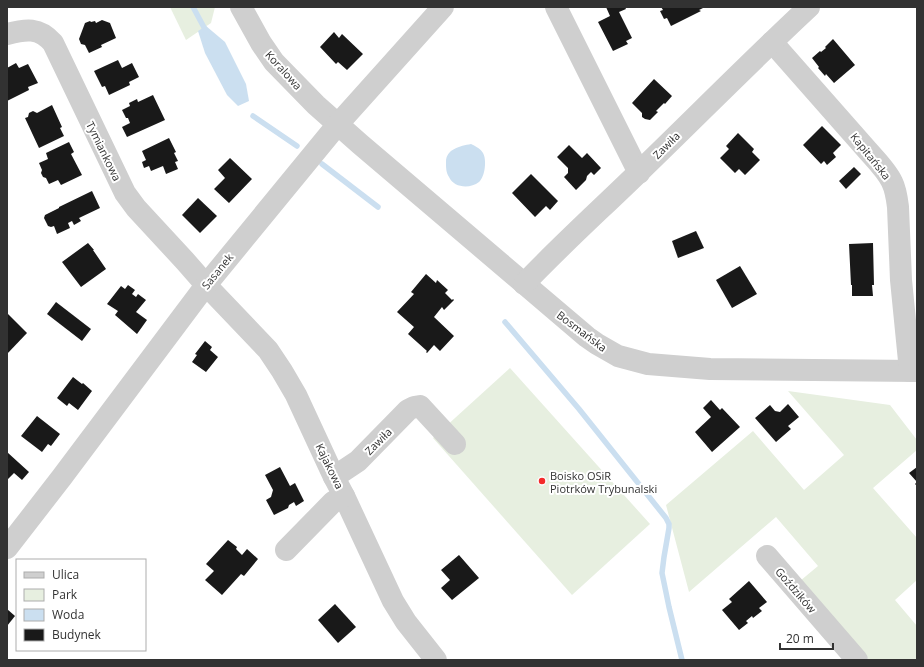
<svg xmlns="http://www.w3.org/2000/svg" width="924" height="667" font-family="'Open Sans',sans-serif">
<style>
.green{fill:#e7efe0}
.water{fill:#cbdff0}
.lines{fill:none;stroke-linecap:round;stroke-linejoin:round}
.stream{stroke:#cbdff0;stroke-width:5.5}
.building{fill:#191919}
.minor{stroke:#cfcfcf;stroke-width:22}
.poi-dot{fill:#f42a2b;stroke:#fff;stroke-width:1.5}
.labels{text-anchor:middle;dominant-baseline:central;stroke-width:4;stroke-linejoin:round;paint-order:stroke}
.street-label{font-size:11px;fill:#323232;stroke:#fff}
.poi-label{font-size:11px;fill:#323232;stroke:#fff;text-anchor:start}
</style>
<rect width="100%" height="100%" fill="#fff"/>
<!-- green -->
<g class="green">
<path d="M 170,7 L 215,7 L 211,23 L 186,40 Z"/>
<path d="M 510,368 L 650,524 L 572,595 L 433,438 Z"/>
<path d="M 788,391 L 890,405 L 917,440 L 917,450 L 873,488 L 917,538 L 917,580 L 895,600 L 917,626 L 917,660 L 869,660 L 800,581 L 818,566 L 776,517 L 689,592 L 666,505 L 753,431 L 804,490 L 844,455 Z"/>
</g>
<!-- water -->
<g class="water">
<path d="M 206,26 L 225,42 L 246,84 L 249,101 L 238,106 L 227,95 L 205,53 L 198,31 Z"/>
<path d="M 471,144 C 475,146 480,148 483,153 C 487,160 485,177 479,182 C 470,189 454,188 449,177 C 446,172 446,168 446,162 C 446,149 460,146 471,144 Z"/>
</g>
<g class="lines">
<!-- stream -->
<g class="stream">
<path d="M 193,7 L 207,33"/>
<path d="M 253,116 L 297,146"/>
<path d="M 322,164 L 378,207"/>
<path d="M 505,322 L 579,409 L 666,518 L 669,524 L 669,528 L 664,557 L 662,573 L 669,607 L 682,660"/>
</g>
</g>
<!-- building -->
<g class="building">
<path d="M 606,7 L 625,7 L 626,9 L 619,12 L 632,38 L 626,41 L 628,44 L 613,51 L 598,22 L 610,16 Z"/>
<path d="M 661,7 L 705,7 L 699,10 L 701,11 L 671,26 L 667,18 L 664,19 L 660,11 L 663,10 Z"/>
<path d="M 102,20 L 110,23 L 116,38 L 101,45 L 102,47 L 89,53 L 85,45 L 81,44 L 79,39 L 85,23 L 90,21 L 91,22 L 95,21 L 96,23 Z"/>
<path d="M 334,32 L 339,38 L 342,34 L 363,54 L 347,70 L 338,62 L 336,64 L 320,47 Z"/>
<path d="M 833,39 L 855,65 L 834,83 L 826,74 L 825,76 L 818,68 L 819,67 L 812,58 L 820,51 L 821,52 L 826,48 L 825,47 Z"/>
<path d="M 118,60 L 122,68 L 132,63 L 139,77 L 129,82 L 130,85 L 109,95 L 105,86 L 102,87 L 94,71 Z"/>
<path d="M 16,63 L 19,68 L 28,64 L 38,83 L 28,87 L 29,90 L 7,101 L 7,68 Z"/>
<path d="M 654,79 L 672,96 L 665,104 L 664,103 L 656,111 L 658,112 L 650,120 L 645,119 L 642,117 L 642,113 L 632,103 Z"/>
<path d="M 153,95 L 165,120 L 127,137 L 122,127 L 130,123 L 128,118 L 126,118 L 122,110 L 130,106 L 129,103 L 137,99 L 138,102 Z"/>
<path d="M 52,105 L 62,127 L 60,128 L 64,136 L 39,148 L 25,118 L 28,117 L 29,113 L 33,111 L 37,113 Z"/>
<path d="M 822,126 L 841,145 L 833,153 L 836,157 L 827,165 L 824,161 L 821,164 L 803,145 Z"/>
<path d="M 738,133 L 754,149 L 752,152 L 760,160 L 745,175 L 739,169 L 735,173 L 720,158 L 729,149 L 726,146 Z"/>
<path d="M 169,138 L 176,152 L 174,153 L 178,161 L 175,162 L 178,169 L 166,174 L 163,166 L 151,171 L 149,166 L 144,168 L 142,162 L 146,160 L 142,151 Z"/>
<path d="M 69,142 L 74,152 L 71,154 L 82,175 L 61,185 L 58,180 L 49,184 L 46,178 L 43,177 L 41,173 L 42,170 L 39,163 L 48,159 L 46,153 Z"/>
<path d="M 569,145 L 582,158 L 587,153 L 601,168 L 594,175 L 591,172 L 587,176 L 586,180 L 576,190 L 564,177 L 568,173 L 568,168 L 557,157 Z"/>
<path d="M 230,158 L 252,179 L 229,203 L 214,189 L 225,178 L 218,170 Z"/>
<path d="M 854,167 L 861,174 L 846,189 L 839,181 Z"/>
<path d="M 531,174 L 558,201 L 550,210 L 546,206 L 535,217 L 512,193 Z"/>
<path d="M 92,191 L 100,208 L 79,218 L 81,221 L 74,225 L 72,221 L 68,223 L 70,228 L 57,234 L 54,226 L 51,227 L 48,226 L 44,218 L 45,215 L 59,208 L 59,207 Z"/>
<path d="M 198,198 L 217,216 L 200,233 L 182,215 Z"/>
<path d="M 696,231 L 704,248 L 678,258 L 672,241 Z"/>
<path d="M 88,243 L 94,250 L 93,250 L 106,269 L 81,287 L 62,262 Z"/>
<path d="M 873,243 L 874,285 L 872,285 L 873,296 L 852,296 L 852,285 L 851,285 L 849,244 Z"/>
<path d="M 740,266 L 757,294 L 732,308 L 716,280 Z"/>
<path d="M 426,274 L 436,283 L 437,280 L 448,290 L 445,293 L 452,300 L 453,299 L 454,300 L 444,310 L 442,307 L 434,317 L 454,336 L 440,351 L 434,345 L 427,353 L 426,352 L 427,351 L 408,334 L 414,327 L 397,312 L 414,294 L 411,292 Z"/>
<path d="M 128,285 L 135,290 L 132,294 L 136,297 L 138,294 L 146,300 L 136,312 L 147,320 L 137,334 L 115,315 L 118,311 L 107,304 L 121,286 L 125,289 Z"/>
<path d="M 56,302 L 91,329 L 82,341 L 47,314 Z"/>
<path d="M 7,313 L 27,333 L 7,354 Z"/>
<path d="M 205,341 L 212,347 L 210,350 L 218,357 L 206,372 L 192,362 L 197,355 L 195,354 Z"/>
<path d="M 73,377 L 82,384 L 83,383 L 92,391 L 78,410 L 69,403 L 67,406 L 57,398 Z"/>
<path d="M 711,400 L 720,410 L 722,408 L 740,427 L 712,452 L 695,432 L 711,417 L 703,408 Z"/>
<path d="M 788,404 L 799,417 L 788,426 L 791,429 L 776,442 L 755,418 L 770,405 L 775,411 L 780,412 Z"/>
<path d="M 37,416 L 60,434 L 51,446 L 48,444 L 42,452 L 21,436 Z"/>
<path d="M 7,452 L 29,472 L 22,480 L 14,473 L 7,480 Z"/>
<path d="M 280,467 L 290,486 L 295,483 L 304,501 L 296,506 L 294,502 L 289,505 L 288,508 L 274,515 L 266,500 L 271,497 L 273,490 L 265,475 Z"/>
<path d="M 917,467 L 917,486 L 915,484 L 917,482 L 909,473 Z"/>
<path d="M 228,540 L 237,547 L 236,549 L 242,555 L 247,549 L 258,559 L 244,576 L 241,574 L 222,595 L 205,580 L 214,571 L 206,564 Z"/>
<path d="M 459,555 L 479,578 L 452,600 L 441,588 L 450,580 L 441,570 Z"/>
<path d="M 749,581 L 767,602 L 759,608 L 762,611 L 753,618 L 752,616 L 746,621 L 748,623 L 739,630 L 722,610 L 732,602 L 729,599 Z"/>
<path d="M 335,604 L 356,627 L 338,643 L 318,620 Z"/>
<path d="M 7,609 L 15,616 L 7,626 Z"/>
</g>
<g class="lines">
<!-- minor -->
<g class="minor">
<path d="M 241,7 L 261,43 L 274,62 L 316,105 L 360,144 L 587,337 L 597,344 L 618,356 L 648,364 L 710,369 L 917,371"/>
<path d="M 556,7 L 639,173"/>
<path d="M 7,34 C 26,29 39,27 53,43 L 125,193 L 136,208 L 185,261 L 206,285 L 268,350 L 282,371 L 296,395 L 334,477 L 344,496 L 393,601 L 406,622 L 436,660"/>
<path d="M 772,42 L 868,151 C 876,160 887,171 892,182 C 896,190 897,199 898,207 L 901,280 L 910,371"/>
<path d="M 524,284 C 561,245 601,209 639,172 C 696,117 751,61 809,7"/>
<path d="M 334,477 L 358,461 L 408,410 L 414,407 L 420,406 L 455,444"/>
<path d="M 7,548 L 62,477 L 206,285 L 338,124 L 443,7"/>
<path d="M 286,550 L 333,502 L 344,496"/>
<path d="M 767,556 L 857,660"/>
</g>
</g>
<!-- markers -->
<circle class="poi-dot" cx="542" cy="481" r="4"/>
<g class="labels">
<!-- street labels -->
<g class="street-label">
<text transform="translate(284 70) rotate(48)">Koralowa</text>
<text transform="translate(666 145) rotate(-45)">Zawiła</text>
<text transform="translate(104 151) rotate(64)">Tymiankowa</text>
<text transform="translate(871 156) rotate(51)">Kapitańska</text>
<text transform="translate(217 271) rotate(-51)">Sasanek</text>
<text transform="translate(582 331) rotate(37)">Bosmańska</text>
<text transform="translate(378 441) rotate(-45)">Zawiła</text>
<text transform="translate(330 466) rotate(64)">Kajakowa</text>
<text transform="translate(796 590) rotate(49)">Goździków</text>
</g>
<!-- poi labels -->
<g class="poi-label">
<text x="550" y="475">Boisko OSiR<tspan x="550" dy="13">Piotrków Trybunalski</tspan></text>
</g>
</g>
<!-- border -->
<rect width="924" height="667" fill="none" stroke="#323232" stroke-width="16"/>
<!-- legend -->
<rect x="16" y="559" width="130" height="92" fill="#ffffff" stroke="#adadad"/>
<rect x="24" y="572" width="20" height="6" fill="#cfcfcf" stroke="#adadad"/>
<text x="52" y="579" font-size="12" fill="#323232">Ulica</text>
<rect x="24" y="589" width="20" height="12" fill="#e7efe0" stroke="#adadad"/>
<text x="52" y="599" font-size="12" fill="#323232">Park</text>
<rect x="24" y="609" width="20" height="12" fill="#cbdff0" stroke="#adadad"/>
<text x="52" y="619" font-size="12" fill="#323232">Woda</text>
<rect x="24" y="629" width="20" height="12" fill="#191919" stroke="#adadad"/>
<text x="52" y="639" font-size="12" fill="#323232">Budynek</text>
<!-- scale -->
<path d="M780 643v6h53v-6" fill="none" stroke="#323232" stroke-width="2"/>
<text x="786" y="643" font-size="12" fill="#323232" stroke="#ffffff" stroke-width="3" paint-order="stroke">20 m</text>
</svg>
